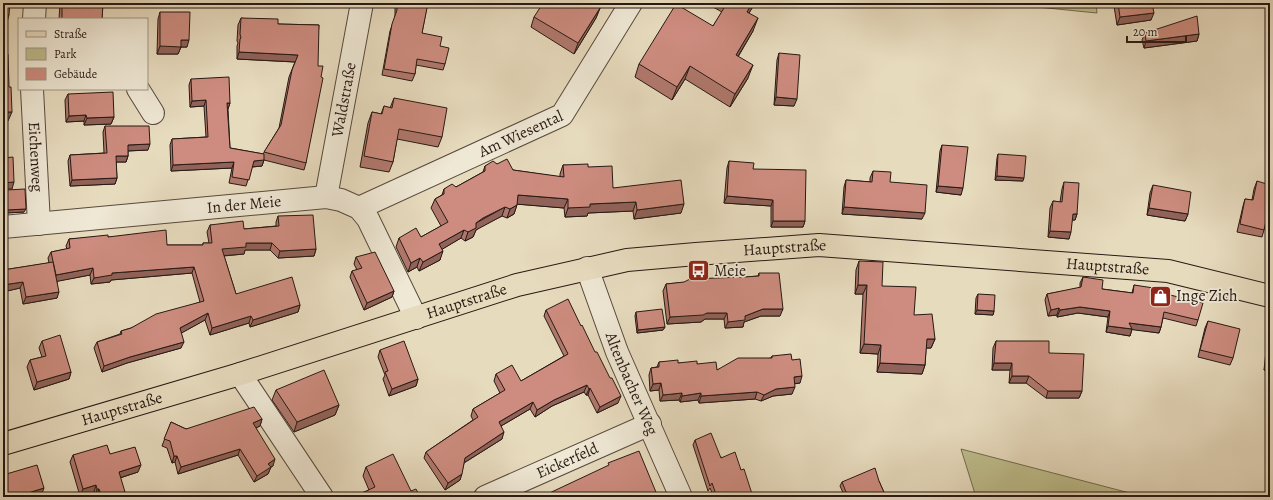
<svg xmlns="http://www.w3.org/2000/svg" width="1273" height="500" font-family="Alegreya,serif">
<style>
.green{fill:#bebd8c;stroke:#726b50}
.lines{fill:none;stroke-linecap:round;stroke-linejoin:round}
.minor-casing{stroke:#574a3e;stroke-width:24}
.major-casing{stroke:#271913;stroke-width:24}
.minor{stroke:#efe8d5;stroke-width:22}
.major{stroke:#e7dbbe;stroke-width:22}
.wall{fill:#b0786d;stroke:#271913}
.shaded-wall{fill:#906259;stroke:#271913}
.building{fill:#cd8c7f;stroke:#271913}
.labels{text-anchor:middle;dominant-baseline:central;stroke-width:3.5;stroke-linejoin:round;paint-order:stroke}
.street-label{font-size:16px;fill:#271913;stroke:#efe8d5}
.poi-label{font-size:16px;fill:#271913;stroke:#efe8d5;text-anchor:start}
</style>
<rect width="100%" height="100%" fill="#e7dbbe"/>
<filter id="stains"><feTurbulence type="fractalNoise" baseFrequency=".005" numOctaves="4"/><feColorMatrix values="0 0 0 0 .2 0 0 0 0 .09 0 0 0 0 .02 0 0 0 .5 -.17"/></filter>
<radialGradient id="worn" r=".72"><stop offset=".6" stop-color="#630" stop-opacity="0"/><stop offset="1" stop-color="#630" stop-opacity=".3"/></radialGradient>
<!-- green -->
<g class="green">
<path d="M 997,3 L 1096,3 L 1097,13 Z"/>
<path d="M 961,449 L 1145,497 L 976,497 Z"/>
</g>
<g class="lines">
<defs>
<g id="minor">
<path d="M 34,19 L 35,3"/>
<path id="s1" d="M 32,89 L 39,224"/>
<path d="M 138,89 L 153,113"/>
<path id="s2" d="M 326,197 L 362,3"/>
<path id="s3" d="M 359,208 L 562,115 L 631,3"/>
<path id="s4" d="M 3,227 L 326,197 L 341,200 L 359,208 L 368,219 L 416,318"/>
<path id="s5" d="M 587,268 L 617,352 L 681,497"/>
<path d="M 240,374 L 322,497"/>
<path id="s6" d="M 485,497 L 650,424"/>
</g>
<g id="major">
<path id="s7" d="M 3,444 L 240,374 L 517,285 L 627,260 L 696,254 L 819,245 L 1168,271 L 1270,296"/>
</g>
</defs>
<!-- minor casing -->
<use href="#minor" class="minor-casing"/>
<!-- major casing -->
<use href="#major" class="major-casing"/>
<!-- minor -->
<use href="#minor" class="minor"/>
<!-- major -->
<use href="#major" class="major"/>
</g>
<!-- wall -->
<g class="wall">
<path d="M 60,3 L 103,3 L 102,19 L 59,19 Z"/>
<path d="M 395,3 L 431,3 L 430,7 L 427,6 L 422,33 L 440,46 L 445,64 L 443,70 L 416,65 L 415,74 L 412,81 L 382,75 L 390,31 L 395,17 Z"/>
<path d="M 714,3 L 755,3 L 749,13 L 753,31 L 738,57 L 748,78 L 730,107 L 685,79 L 672,100 L 635,77 L 639,64 L 713,26 L 722,12 L 713,7 Z"/>
<path d="M 1115,3 L 1152,3 L 1151,20 L 1117,25 L 1114,6 Z"/>
<path d="M 600,8 L 596,18 L 574,54 L 531,27 L 534,17 Z"/>
<path d="M 160,12 L 187,47 L 181,47 L 178,54 L 157,54 L 158,19 Z"/>
<path d="M 241,18 L 278,24 L 319,25 L 306,163 L 304,170 L 264,160 L 262,166 L 252,167 L 246,186 L 229,183 L 232,168 L 171,171 L 170,145 L 172,139 L 206,137 L 204,106 L 190,107 L 189,85 L 191,79 L 230,103 L 228,109 L 230,148 L 263,154 L 279,128 L 289,77 L 295,62 L 237,59 L 237,46 L 238,43 L 237,41 L 238,25 Z"/>
<path d="M 1145,33 L 1199,34 L 1197,41 L 1144,48 L 1142,40 Z"/>
<path d="M 779,53 L 794,106 L 774,105 L 777,60 Z"/>
<path d="M 68,94 L 114,117 L 111,124 L 84,125 L 84,121 L 66,122 L 65,100 Z"/>
<path d="M 394,98 L 442,137 L 438,147 L 397,139 L 393,162 L 389,172 L 360,167 L 368,123 L 372,112 L 381,114 L 384,106 L 390,108 Z"/>
<path d="M 105,126 L 148,150 L 128,151 L 128,156 L 126,162 L 116,162 L 117,178 L 115,184 L 70,186 L 68,161 L 70,155 L 104,153 L 103,132 Z"/>
<path d="M 942,145 L 961,195 L 936,192 L 940,151 Z"/>
<path d="M 998,154 L 1023,181 L 995,180 L 997,158 Z"/>
<path d="M 729,161 L 753,169 L 805,221 L 803,227 L 771,227 L 771,206 L 724,203 L 727,168 Z"/>
<path d="M 497,164 L 513,170 L 560,177 L 560,174 L 563,165 L 588,167 L 613,188 L 681,213 L 634,219 L 633,211 L 588,213 L 587,216 L 565,217 L 564,208 L 517,204 L 514,214 L 507,218 L 502,216 L 480,227 L 476,230 L 473,237 L 465,241 L 461,238 L 442,249 L 440,260 L 419,271 L 417,267 L 408,272 L 396,247 L 399,238 L 421,237 L 441,226 L 431,208 L 435,199 L 442,195 L 444,189 L 456,187 L 483,172 L 485,166 Z"/>
<path d="M 873,171 L 890,182 L 922,219 L 842,214 L 844,187 L 846,180 L 870,182 L 870,178 Z"/>
<path d="M 1257,181 L 1268,204 L 1270,204 L 1270,224 L 1266,223 L 1262,237 L 1237,232 L 1243,206 L 1245,199 L 1252,200 L 1254,189 Z"/>
<path d="M 1064,182 L 1077,214 L 1075,220 L 1072,220 L 1069,239 L 1048,237 L 1050,208 L 1053,201 L 1060,202 L 1062,189 Z"/>
<path d="M 1153,185 L 1188,214 L 1185,221 L 1147,215 L 1150,193 Z"/>
<path d="M 6,190 L 24,212 L 5,213 L 4,194 Z"/>
<path d="M 278,216 L 316,249 L 314,256 L 278,258 L 270,250 L 245,250 L 244,254 L 224,256 L 236,294 L 300,305 L 298,312 L 250,327 L 249,323 L 210,335 L 205,320 L 181,333 L 181,348 L 127,363 L 102,372 L 94,348 L 97,342 L 120,334 L 121,331 L 131,328 L 200,302 L 192,273 L 111,280 L 110,282 L 91,284 L 90,275 L 57,281 L 57,298 L 23,304 L 20,288 L 3,292 L 3,270 L 49,263 L 48,258 L 51,252 L 67,249 L 66,246 L 69,239 L 108,237 L 167,245 L 203,245 L 203,243 L 209,243 L 207,232 L 210,225 L 244,229 L 276,226 L 276,222 Z"/>
<path d="M 356,257 L 394,291 L 392,297 L 364,310 L 350,277 L 352,271 L 357,270 L 354,264 Z"/>
<path d="M 859,261 L 882,286 L 914,315 L 935,339 L 931,348 L 926,348 L 925,365 L 922,374 L 877,372 L 878,354 L 860,353 L 863,294 L 855,294 L 856,270 Z"/>
<path d="M 759,273 L 780,316 L 761,316 L 744,322 L 743,327 L 725,328 L 724,319 L 705,319 L 701,322 L 667,324 L 663,291 L 666,284 L 758,276 Z"/>
<path d="M 1083,277 L 1102,289 L 1132,293 L 1134,285 L 1166,294 L 1198,320 L 1196,326 L 1163,318 L 1161,327 L 1159,333 L 1132,329 L 1130,336 L 1106,332 L 1108,317 L 1078,313 L 1057,317 L 1057,315 L 1048,316 L 1045,300 L 1047,294 L 1080,288 L 1080,283 Z"/>
<path d="M 978,294 L 994,311 L 993,315 L 975,314 L 976,298 Z"/>
<path d="M 546,310 L 618,403 L 597,413 L 588,395 L 586,395 L 584,392 L 552,406 L 535,417 L 530,409 L 501,426 L 502,439 L 464,463 L 460,480 L 445,490 L 424,458 L 426,452 L 473,420 L 471,416 L 473,409 L 500,393 L 494,381 L 496,374 L 521,381 L 564,356 L 544,316 Z"/>
<path d="M 636,312 L 665,327 L 663,330 L 637,333 L 635,316 Z"/>
<path d="M 1208,321 L 1233,358 L 1230,365 L 1198,357 L 1205,328 Z"/>
<path d="M 42,341 L 71,372 L 69,379 L 34,390 L 27,367 L 30,360 L 42,357 L 39,348 Z"/>
<path d="M 996,341 L 1049,353 L 1082,391 L 1079,398 L 1046,398 L 1026,383 L 1009,383 L 1010,370 L 992,370 L 993,348 Z"/>
<path d="M 1268,345 L 1270,345 L 1270,371 L 1264,370 L 1266,351 Z"/>
<path d="M 380,350 L 418,379 L 416,386 L 389,396 L 383,379 L 385,375 L 378,357 Z"/>
<path d="M 772,356 L 792,360 L 800,383 L 794,384 L 792,394 L 773,396 L 761,401 L 755,399 L 699,403 L 698,400 L 680,402 L 679,400 L 660,401 L 659,390 L 650,391 L 649,375 L 651,368 L 657,367 L 659,362 L 697,364 L 717,370 L 771,358 Z"/>
<path d="M 276,390 L 339,405 L 335,415 L 294,432 L 272,400 Z"/>
<path d="M 262,419 L 260,426 L 256,428 L 273,466 L 271,467 L 268,474 L 254,482 L 238,455 L 178,474 L 175,462 L 172,463 L 167,448 L 162,446 L 171,422 L 186,429 Z"/>
<path d="M 695,440 L 741,470 L 753,497 L 714,497 L 710,488 L 708,491 L 693,445 Z"/>
<path d="M 110,454 L 138,472 L 120,478 L 123,497 L 98,497 L 97,495 L 95,496 L 94,492 L 80,496 L 70,462 L 73,455 Z"/>
<path d="M 366,467 L 411,491 L 420,497 L 360,497 L 362,493 L 369,490 L 363,476 Z"/>
<path d="M 879,481 L 886,497 L 845,497 L 840,486 L 842,482 Z"/>
</g>
<!-- shaded-wall -->
<g class="shaded-wall">
<path d="M 752,3 L 755,3 L 742,25 L 747,12 Z"/>
<path d="M 600,8 L 596,18 L 574,54 L 578,43 Z"/>
<path d="M 1154,13 L 1151,20 L 1117,25 L 1120,17 Z"/>
<path d="M 3,15 L 9,15 L 7,22 L 3,22 Z"/>
<path d="M 758,18 L 753,31 L 731,68 L 736,55 Z"/>
<path d="M 1199,34 L 1197,41 L 1144,48 L 1146,41 Z"/>
<path d="M 181,40 L 189,40 L 187,47 L 180,47 L 181,47 L 178,54 L 157,54 L 160,46 Z"/>
<path d="M 239,52 L 298,55 L 296,62 L 237,59 Z"/>
<path d="M 753,65 L 748,78 L 730,107 L 735,94 Z"/>
<path d="M 690,66 L 685,79 L 672,100 L 677,87 Z"/>
<path d="M 776,97 L 797,99 L 794,106 L 774,105 Z"/>
<path d="M 206,100 L 204,106 L 190,107 L 192,101 Z"/>
<path d="M 227,103 L 230,103 L 228,109 L 225,109 Z"/>
<path d="M 3,112 L 12,112 L 8,121 L 3,121 Z"/>
<path d="M 86,115 L 84,121 L 66,122 L 69,116 Z"/>
<path d="M 114,117 L 111,124 L 84,125 L 87,118 Z"/>
<path d="M 150,144 L 148,150 L 125,151 L 128,145 Z"/>
<path d="M 116,156 L 128,156 L 126,162 L 114,162 Z"/>
<path d="M 264,160 L 262,166 L 251,167 L 254,161 Z"/>
<path d="M 234,162 L 232,168 L 171,171 L 173,165 Z"/>
<path d="M 997,176 L 1024,178 L 1023,181 L 995,180 Z"/>
<path d="M 117,178 L 115,184 L 70,186 L 72,180 Z"/>
<path d="M 14,182 L 12,189 L 3,189 L 3,183 Z"/>
<path d="M 938,186 L 963,188 L 961,195 L 936,192 Z"/>
<path d="M 518,195 L 568,199 L 564,208 L 515,204 Z"/>
<path d="M 727,196 L 773,200 L 771,206 L 724,203 Z"/>
<path d="M 636,202 L 633,211 L 588,213 L 587,216 L 565,217 L 568,208 L 590,204 Z"/>
<path d="M 684,204 L 681,213 L 634,219 L 637,210 Z"/>
<path d="M 517,205 L 514,214 L 507,218 L 510,209 Z"/>
<path d="M 505,207 L 502,216 L 476,230 L 473,237 L 465,241 L 468,232 L 476,223 Z"/>
<path d="M 844,207 L 925,213 L 922,219 L 842,214 Z"/>
<path d="M 1149,208 L 1188,214 L 1185,221 L 1147,215 Z"/>
<path d="M 26,209 L 24,212 L 5,213 L 6,210 Z"/>
<path d="M 1073,214 L 1077,214 L 1075,220 L 1070,220 Z"/>
<path d="M 773,221 L 805,221 L 803,227 L 771,227 Z"/>
<path d="M 464,230 L 461,238 L 436,253 L 439,244 Z"/>
<path d="M 1050,231 L 1071,232 L 1069,239 L 1048,237 Z"/>
<path d="M 246,243 L 272,243 L 270,250 L 245,250 L 244,254 L 220,256 L 222,249 Z"/>
<path d="M 316,249 L 314,256 L 278,258 L 280,251 Z"/>
<path d="M 443,251 L 440,260 L 419,271 L 423,262 Z"/>
<path d="M 420,258 L 417,267 L 408,272 L 411,263 Z"/>
<path d="M 194,267 L 192,273 L 111,280 L 110,282 L 91,284 L 94,278 L 112,273 Z"/>
<path d="M 93,268 L 90,275 L 54,282 L 56,275 Z"/>
<path d="M 23,282 L 20,288 L 3,292 L 3,285 Z"/>
<path d="M 858,285 L 867,285 L 863,294 L 855,294 Z"/>
<path d="M 394,291 L 392,297 L 364,310 L 367,303 Z"/>
<path d="M 59,292 L 57,298 L 23,304 L 26,297 Z"/>
<path d="M 300,305 L 298,312 L 250,327 L 253,320 Z"/>
<path d="M 1080,307 L 1110,311 L 1108,317 L 1078,313 L 1057,317 L 1060,310 Z"/>
<path d="M 1059,308 L 1057,315 L 1048,316 L 1051,310 Z"/>
<path d="M 763,309 L 783,309 L 780,316 L 761,316 L 744,322 L 743,327 L 725,328 L 728,322 L 745,316 Z"/>
<path d="M 977,310 L 994,311 L 993,315 L 975,314 Z"/>
<path d="M 208,313 L 205,320 L 178,335 L 180,328 Z"/>
<path d="M 707,313 L 727,313 L 724,319 L 705,319 L 701,322 L 667,324 L 670,317 Z"/>
<path d="M 251,316 L 249,323 L 210,335 L 212,328 Z"/>
<path d="M 1129,323 L 1161,327 L 1159,333 L 1127,329 Z"/>
<path d="M 1108,326 L 1132,329 L 1130,336 L 1106,332 Z"/>
<path d="M 665,327 L 663,330 L 637,333 L 638,330 Z"/>
<path d="M 927,339 L 935,339 L 931,348 L 923,348 Z"/>
<path d="M 184,342 L 181,348 L 127,363 L 102,372 L 104,366 L 130,357 Z"/>
<path d="M 864,344 L 881,345 L 878,354 L 860,353 Z"/>
<path d="M 880,363 L 925,365 L 922,374 L 877,372 Z"/>
<path d="M 994,363 L 1012,363 L 1010,370 L 992,370 Z"/>
<path d="M 1267,364 L 1270,365 L 1270,371 L 1264,370 Z"/>
<path d="M 71,372 L 69,379 L 34,390 L 37,382 Z"/>
<path d="M 802,376 L 800,383 L 791,384 L 794,377 Z"/>
<path d="M 1012,376 L 1029,376 L 1026,383 L 1009,383 Z"/>
<path d="M 418,379 L 416,386 L 389,396 L 392,389 Z"/>
<path d="M 661,383 L 659,390 L 650,391 L 653,384 Z"/>
<path d="M 587,385 L 584,392 L 552,406 L 535,417 L 537,410 L 554,400 Z"/>
<path d="M 795,387 L 792,394 L 773,396 L 761,401 L 764,395 L 776,389 Z"/>
<path d="M 590,388 L 588,395 L 586,395 L 589,389 Z"/>
<path d="M 1048,391 L 1082,391 L 1079,398 L 1046,398 Z"/>
<path d="M 757,392 L 755,399 L 699,403 L 701,396 Z"/>
<path d="M 682,393 L 679,400 L 660,401 L 663,395 Z"/>
<path d="M 701,393 L 698,400 L 680,402 L 682,396 Z"/>
<path d="M 621,396 L 618,403 L 597,413 L 600,407 Z"/>
<path d="M 533,402 L 530,409 L 496,429 L 499,422 Z"/>
<path d="M 339,405 L 335,415 L 294,432 L 297,422 Z"/>
<path d="M 262,419 L 260,426 L 251,430 L 253,423 Z"/>
<path d="M 504,432 L 502,439 L 462,464 L 465,458 Z"/>
<path d="M 240,449 L 238,455 L 178,474 L 181,467 Z"/>
<path d="M 174,456 L 177,456 L 175,462 L 172,463 Z"/>
<path d="M 275,459 L 273,466 L 271,467 L 268,474 L 254,482 L 257,476 L 268,464 Z"/>
<path d="M 141,465 L 138,472 L 116,479 L 119,472 Z"/>
<path d="M 462,474 L 460,480 L 445,490 L 448,483 Z"/>
<path d="M 96,485 L 94,492 L 80,496 L 83,489 Z"/>
<path d="M 44,488 L 41,496 L 37,497 L 15,497 Z"/>
<path d="M 97,489 L 99,489 L 97,495 L 95,496 Z"/>
<path d="M 125,492 L 123,497 L 106,497 Z"/>
</g>
<!-- building -->
<g class="building">
<path d="M 3,3 L 10,3 L 9,15 L 3,15 Z"/>
<path d="M 62,3 L 103,3 L 102,19 L 62,19 Z"/>
<path d="M 397,3 L 428,3 L 422,33 L 442,37 L 440,46 L 449,48 L 445,64 L 417,59 L 415,74 L 384,69 L 392,24 L 397,10 Z"/>
<path d="M 543,3 L 592,3 L 600,8 L 578,43 L 534,17 Z"/>
<path d="M 727,3 L 752,3 L 747,12 L 758,18 L 736,55 L 753,65 L 735,94 L 690,66 L 677,87 L 639,64 L 676,4 L 713,26 Z"/>
<path d="M 1118,3 L 1152,3 L 1154,13 L 1120,17 Z"/>
<path d="M 160,12 L 190,12 L 189,40 L 181,40 L 181,47 L 160,46 Z"/>
<path d="M 1197,16 L 1199,34 L 1146,41 L 1145,33 Z"/>
<path d="M 241,18 L 278,19 L 278,24 L 319,25 L 318,66 L 323,66 L 321,77 L 323,78 L 306,163 L 264,152 L 281,125 L 292,70 L 298,55 L 239,52 L 240,39 L 241,38 L 240,34 Z"/>
<path d="M 779,53 L 800,55 L 797,99 L 776,97 Z"/>
<path d="M 3,54 L 8,54 L 9,87 L 11,87 L 12,112 L 3,112 Z"/>
<path d="M 229,77 L 230,103 L 227,103 L 230,148 L 264,154 L 264,160 L 254,161 L 249,180 L 232,177 L 234,162 L 173,165 L 172,139 L 208,137 L 206,100 L 192,101 L 191,79 Z"/>
<path d="M 113,92 L 114,117 L 87,118 L 86,115 L 69,116 L 68,94 Z"/>
<path d="M 394,98 L 447,108 L 442,137 L 399,129 L 393,162 L 364,156 L 372,112 L 382,114 L 384,106 L 392,108 Z"/>
<path d="M 105,126 L 149,126 L 150,144 L 128,145 L 128,156 L 116,156 L 117,178 L 72,180 L 70,155 L 107,153 Z"/>
<path d="M 942,145 L 968,147 L 963,188 L 938,186 Z"/>
<path d="M 998,154 L 1026,156 L 1024,178 L 997,176 Z"/>
<path d="M 13,157 L 14,182 L 3,183 L 3,158 Z"/>
<path d="M 507,159 L 513,170 L 564,177 L 563,165 L 588,164 L 588,167 L 612,166 L 613,188 L 681,180 L 684,204 L 637,210 L 636,202 L 590,204 L 590,207 L 568,208 L 568,199 L 518,195 L 517,205 L 510,209 L 505,207 L 483,218 L 476,223 L 476,228 L 468,232 L 464,230 L 439,244 L 443,251 L 423,262 L 420,258 L 411,263 L 399,238 L 416,228 L 421,237 L 448,222 L 435,199 L 444,194 L 444,189 L 452,184 L 456,187 L 485,171 L 485,166 L 493,161 L 497,164 Z"/>
<path d="M 729,161 L 754,163 L 753,169 L 806,170 L 805,221 L 773,221 L 773,200 L 727,196 Z"/>
<path d="M 873,171 L 891,172 L 890,182 L 927,185 L 925,213 L 844,207 L 846,180 L 872,182 Z"/>
<path d="M 1257,181 L 1270,185 L 1270,195 L 1268,204 L 1270,204 L 1270,216 L 1267,216 L 1264,230 L 1240,224 L 1245,199 L 1253,200 Z"/>
<path d="M 1064,182 L 1079,183 L 1077,214 L 1073,214 L 1071,232 L 1050,231 L 1053,201 L 1062,202 Z"/>
<path d="M 1153,185 L 1191,192 L 1188,214 L 1149,208 Z"/>
<path d="M 25,189 L 26,209 L 6,210 L 6,190 Z"/>
<path d="M 313,215 L 316,249 L 280,251 L 272,243 L 246,243 L 246,247 L 222,249 L 236,294 L 292,277 L 300,305 L 253,320 L 251,316 L 212,328 L 208,313 L 180,328 L 184,342 L 130,357 L 104,366 L 97,342 L 122,334 L 121,331 L 131,328 L 156,314 L 204,301 L 194,267 L 112,273 L 112,275 L 94,278 L 93,268 L 56,275 L 51,252 L 70,248 L 69,239 L 108,235 L 108,237 L 166,230 L 167,245 L 203,245 L 203,243 L 212,243 L 210,225 L 243,221 L 244,229 L 279,226 L 278,216 Z"/>
<path d="M 375,252 L 394,291 L 367,303 L 352,271 L 362,268 L 356,257 Z"/>
<path d="M 859,261 L 883,262 L 882,286 L 916,287 L 914,315 L 932,314 L 935,339 L 927,339 L 925,365 L 880,363 L 881,345 L 864,344 L 867,285 L 858,285 Z"/>
<path d="M 53,262 L 59,292 L 26,297 L 23,282 L 3,285 L 3,270 Z"/>
<path d="M 759,273 L 779,273 L 783,309 L 763,309 L 745,316 L 745,320 L 728,322 L 727,313 L 707,313 L 703,315 L 670,317 L 666,284 L 684,282 L 690,279 L 744,277 L 759,276 Z"/>
<path d="M 1083,277 L 1103,280 L 1102,289 L 1133,293 L 1134,285 L 1167,290 L 1166,294 L 1203,303 L 1198,320 L 1164,312 L 1161,327 L 1129,323 L 1132,329 L 1108,326 L 1110,311 L 1080,307 L 1060,310 L 1059,308 L 1051,310 L 1047,294 L 1081,287 Z"/>
<path d="M 978,294 L 995,295 L 994,311 L 977,310 Z"/>
<path d="M 568,299 L 581,326 L 582,325 L 595,352 L 597,352 L 610,378 L 612,378 L 621,396 L 600,407 L 590,388 L 589,389 L 587,385 L 554,400 L 537,410 L 533,402 L 499,422 L 504,432 L 465,458 L 462,474 L 448,483 L 426,452 L 478,417 L 473,409 L 505,390 L 496,374 L 512,365 L 521,381 L 568,354 L 546,310 Z"/>
<path d="M 662,309 L 665,327 L 638,330 L 636,312 Z"/>
<path d="M 1208,321 L 1240,329 L 1233,358 L 1200,350 Z"/>
<path d="M 60,335 L 71,372 L 37,382 L 30,360 L 46,356 L 42,341 Z"/>
<path d="M 404,341 L 418,379 L 392,389 L 385,372 L 388,371 L 380,350 Z"/>
<path d="M 996,341 L 1049,341 L 1049,353 L 1084,354 L 1082,391 L 1048,391 L 1029,376 L 1012,376 L 1012,363 L 994,363 Z"/>
<path d="M 1268,345 L 1270,345 L 1270,365 L 1267,364 Z"/>
<path d="M 791,354 L 792,360 L 800,359 L 802,376 L 794,377 L 795,387 L 776,389 L 764,395 L 757,392 L 701,396 L 701,393 L 682,396 L 682,393 L 663,395 L 661,383 L 653,384 L 651,368 L 659,367 L 659,362 L 678,360 L 678,363 L 697,361 L 697,364 L 716,362 L 717,370 L 738,358 L 772,358 L 772,356 Z"/>
<path d="M 324,370 L 339,405 L 297,422 L 276,390 Z"/>
<path d="M 254,407 L 262,419 L 253,423 L 275,459 L 268,464 L 271,467 L 257,476 L 240,449 L 181,467 L 177,456 L 174,456 L 170,441 L 164,439 L 171,422 L 186,429 Z"/>
<path d="M 711,433 L 721,458 L 735,452 L 741,470 L 744,469 L 753,497 L 717,497 L 712,483 L 710,486 L 695,440 Z"/>
<path d="M 107,445 L 110,454 L 135,447 L 141,465 L 119,472 L 125,492 L 106,497 L 102,497 L 99,489 L 97,489 L 96,485 L 83,489 L 73,455 Z"/>
<path d="M 639,451 L 658,497 L 541,497 L 609,465 L 608,463 Z"/>
<path d="M 393,454 L 411,491 L 416,489 L 420,497 L 364,497 L 362,493 L 375,487 L 366,467 Z"/>
<path d="M 37,465 L 44,488 L 15,497 L 3,497 L 3,475 Z"/>
<path d="M 875,468 L 879,481 L 886,497 L 848,497 L 842,482 Z"/>
<path d="M 272,492 L 276,497 L 266,497 Z"/>
</g>
<!-- icons -->
<defs>
<symbol id="bus-square" viewBox="-11 -11 22 22"><rect x="-9" y="-9" width="18" height="18" rx="4" fill="#8f2418" stroke="#efe8d5"/><path d="M-5-6H5V4H4V6H2V4H-2V6H-4V4H-5ZM-3.5-4V0h7V-4ZM-3.5 1.2v1.5H-2V1.2ZM2 1.2v1.5H3.5V1.2Z" fill="#fff"/></symbol>
<symbol id="shop-square" viewBox="-11 -11 22 22"><rect x="-9" y="-9" width="18" height="18" rx="4" fill="#8f2418" stroke="#efe8d5"/><path d="M-5-2.5h2.3a2.7 3.5 0 0 1 5.4 0H5L5.5 6h-11ZM-1.5-2.5h3a1.5 2.3 0 0 0-3 0Z" fill="#fff"/></symbol>
</defs>
<g fill-rule="evenodd">
<use href="#bus-square" x="686" y="258" width="25" height="25"/>
<use href="#shop-square" x="1148" y="284" width="25" height="25"/>
</g>
<g class="labels">
<!-- street labels -->
<g class="street-label">
<text stroke="none"><textPath href="#s2" startOffset="99">Waldstraße</textPath></text>
<text stroke="none"><textPath href="#s3" startOffset="178">Am Wiesental</textPath></text>
<text stroke="none"><textPath href="#s1" startOffset="68">Eichenweg</textPath></text>
<text stroke="none"><textPath href="#s4" startOffset="242">In der Meie</textPath></text>
<text stroke="none"><textPath href="#s7" startOffset="809">Hauptstraße</textPath></text>
<text stroke="none"><textPath href="#s7" startOffset="1133">Hauptstraße</textPath></text>
<text stroke="none"><textPath href="#s7" startOffset="485">Hauptstraße</textPath></text>
<text stroke="none"><textPath href="#s5" startOffset="124">Altenbacher Weg</textPath></text>
<text stroke="none"><textPath href="#s7" startOffset="124">Hauptstraße</textPath></text>
<text stroke="none"><textPath href="#s6" startOffset="90">Eickerfeld</textPath></text>
</g>
<!-- poi labels -->
<g class="poi-label">
<text x="714" y="271">Meie</text>
<text x="1176" y="296">Inge Zich</text>
</g>
</g>
<!-- margin -->
<rect width="1273" height="500" fill="none" stroke="#e7dbbe" stroke-width="16"/>
<rect x="4" y="4" width="1265" height="492" fill="none" stroke="#271913" stroke-width="2"/>
<rect x="8" y="8" width="1257" height="484" fill="none" stroke="#271913"/>
<!-- legend -->
<rect x="18" y="18" width="130" height="72" fill="#efe8d5" stroke="#9f9587"/>
<rect x="26" y="31" width="20" height="6" fill="#e7dbbe" stroke="#9f9587"/>
<text x="54" y="38" font-size="12" fill="#271913">Straße</text>
<rect x="26" y="48" width="20" height="12" fill="#bebd8c" stroke="#9f9587"/>
<text x="54" y="58" font-size="12" fill="#271913">Park</text>
<rect x="26" y="68" width="20" height="12" fill="#cd8c7f" stroke="#9f9587"/>
<text x="54" y="78" font-size="12" fill="#271913">Gebäude</text>
<!-- scale -->
<path d="M1127 36v6h59v-6" fill="none" stroke="#271913" stroke-width="2"/>
<text x="1133" y="36" font-size="12" fill="#271913" stroke="#efe8d5" stroke-width="3" paint-order="stroke">20 m</text>
<rect width="100%" height="100%" filter="url(#stains)"/>
<rect width="100%" height="100%" fill="url(#worn)"/>
</svg>
